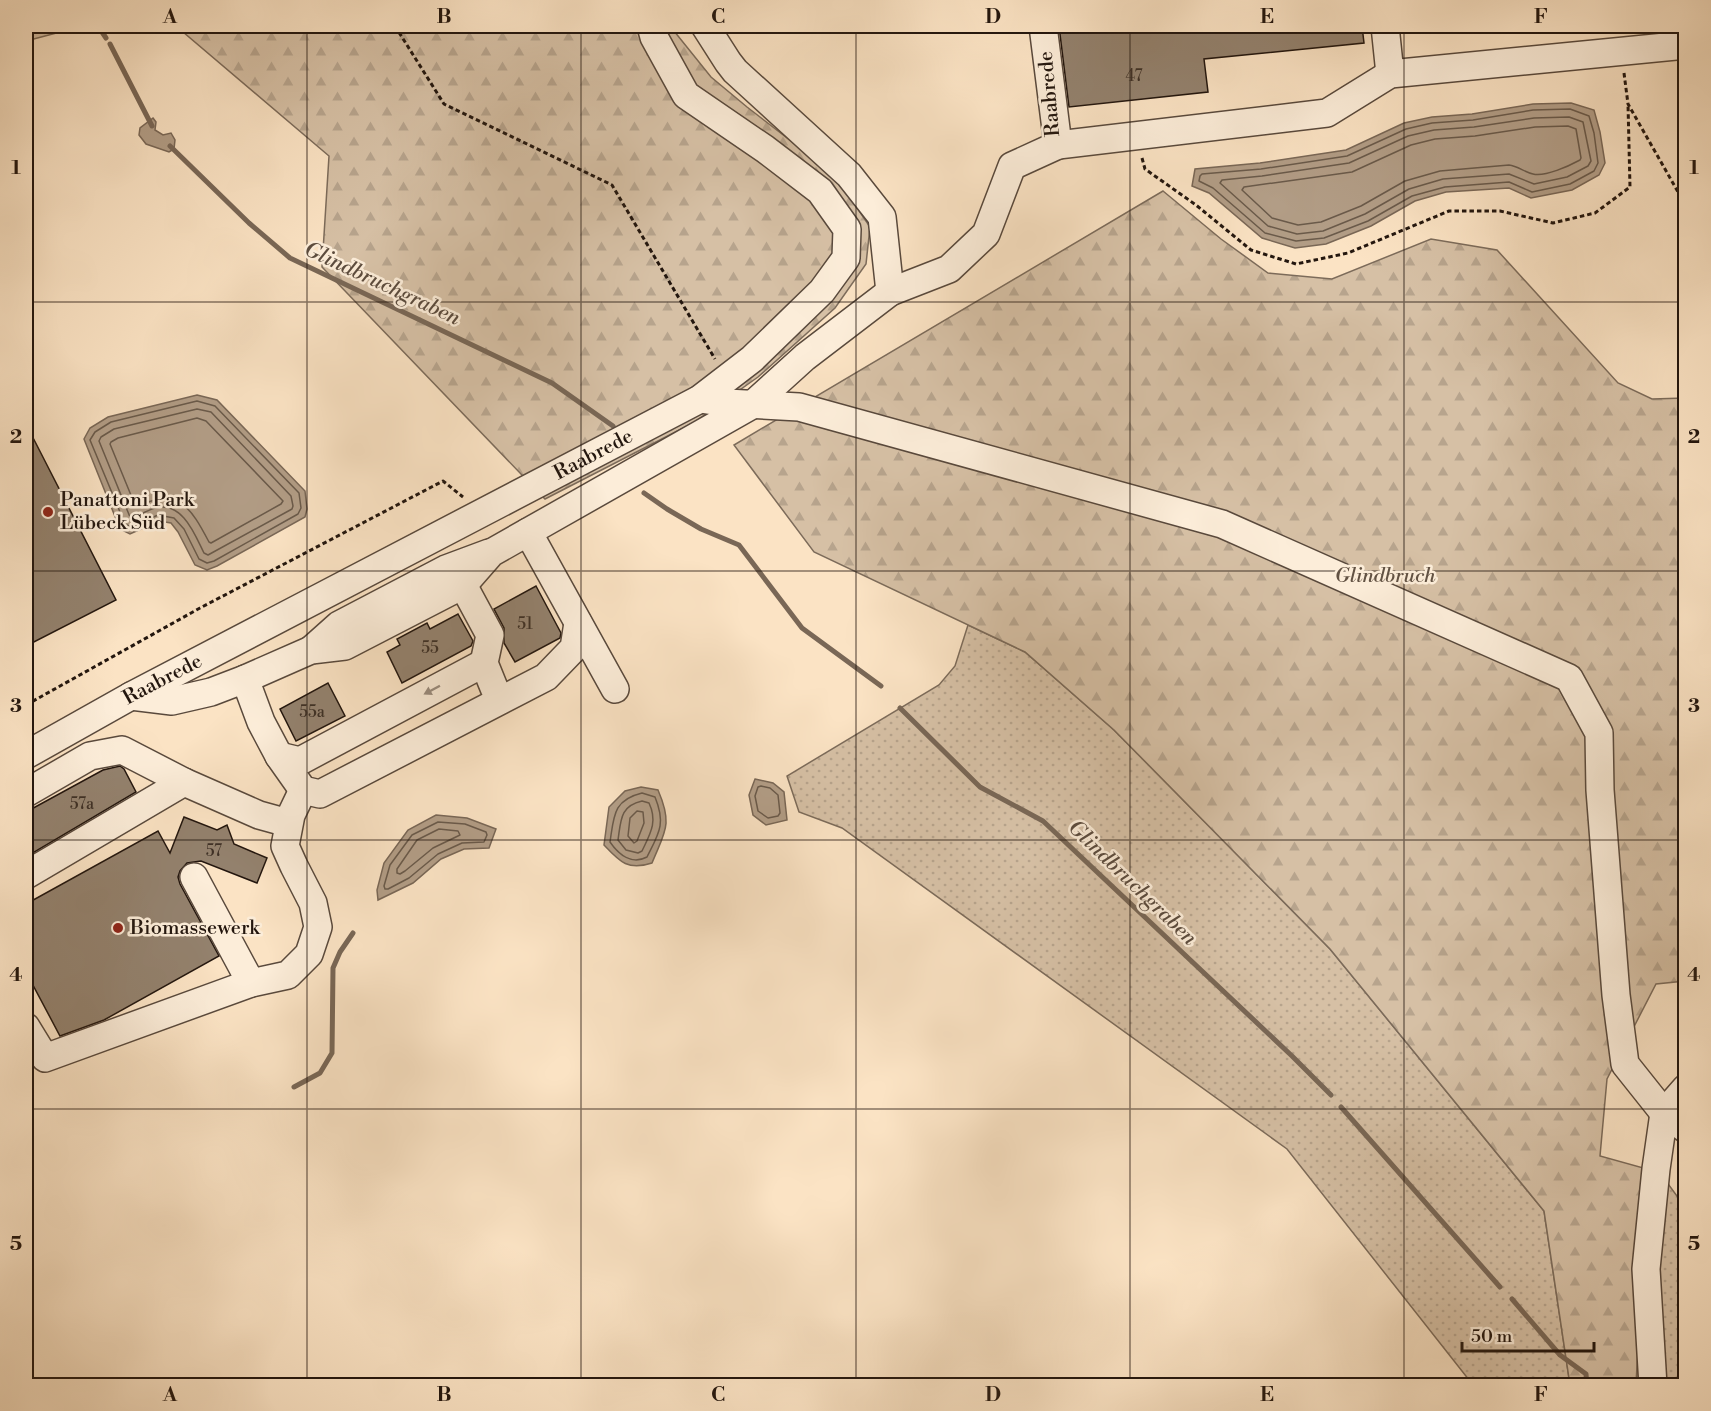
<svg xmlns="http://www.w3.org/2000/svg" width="1711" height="1411" font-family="'Libre Bodoni',serif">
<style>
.grass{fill:url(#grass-dots);stroke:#7c6b5a;stroke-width:1.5}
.forest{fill:url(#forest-firs);stroke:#7c6b5a;stroke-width:1.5}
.water{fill:#b29d86;stroke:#796756;stroke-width:1.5}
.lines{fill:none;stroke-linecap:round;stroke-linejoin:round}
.shore{stroke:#6a5a4a;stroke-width:1.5}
.stream{stroke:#796756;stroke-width:5}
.building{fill:#93816d;stroke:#23160e;stroke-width:1.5}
.minor-casing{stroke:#59493c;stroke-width:30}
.path{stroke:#23160e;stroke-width:3;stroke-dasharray:4.5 3;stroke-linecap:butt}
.minor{stroke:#fcedd9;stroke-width:27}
.oneway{fill:#9a8c7e}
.grid{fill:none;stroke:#23160e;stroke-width:1.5;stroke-opacity:0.55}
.poi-dot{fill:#8f2418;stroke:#fcedd9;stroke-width:2}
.labels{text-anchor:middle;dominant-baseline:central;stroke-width:5;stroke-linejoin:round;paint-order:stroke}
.number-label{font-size:16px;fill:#3f3126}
.street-label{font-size:20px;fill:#23160e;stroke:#fcedd9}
.poi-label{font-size:20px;fill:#23160e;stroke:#fcedd9;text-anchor:start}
.park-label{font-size:20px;font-style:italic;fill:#625243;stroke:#fcedd9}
.water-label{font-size:21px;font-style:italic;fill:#5c4c3e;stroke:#fcedd9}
.neatline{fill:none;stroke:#23160e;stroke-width:2}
.grid-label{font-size:20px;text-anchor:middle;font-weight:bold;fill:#23160e}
</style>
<defs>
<pattern id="grass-dots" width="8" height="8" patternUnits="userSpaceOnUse" patternTransform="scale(1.5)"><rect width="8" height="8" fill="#d6c0a5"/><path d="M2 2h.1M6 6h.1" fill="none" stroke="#b7a48d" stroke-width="1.8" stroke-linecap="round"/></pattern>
<pattern id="forest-firs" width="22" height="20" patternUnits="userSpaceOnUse" patternTransform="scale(1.5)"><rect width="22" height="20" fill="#d6c0a5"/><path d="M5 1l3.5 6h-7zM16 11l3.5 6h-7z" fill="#b7a48d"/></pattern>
</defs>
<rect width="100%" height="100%" fill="#fbe3c4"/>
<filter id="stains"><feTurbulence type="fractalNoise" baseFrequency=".00333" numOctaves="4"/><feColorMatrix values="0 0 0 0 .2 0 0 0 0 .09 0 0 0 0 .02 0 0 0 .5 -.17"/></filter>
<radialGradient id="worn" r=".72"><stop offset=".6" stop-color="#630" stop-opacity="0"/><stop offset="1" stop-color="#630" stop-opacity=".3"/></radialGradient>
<!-- grass -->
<g class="grass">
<path d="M 26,26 L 83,26 L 26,41 Z"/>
<path d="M 968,625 L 1025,652 L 1114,730 L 1330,949 L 1544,1211 L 1570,1385 L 1473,1385 L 1287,1149 L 842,828 L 799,812 L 787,776 L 939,685 L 955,666 Z"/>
<path d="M 1647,1169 L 1666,1181 L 1685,1207 L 1685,1385 L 1636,1386 Z"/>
</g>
<!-- forest -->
<g class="forest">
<path d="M 176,26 L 670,26 L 711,77 L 747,107 L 835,175 L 870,227 L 866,264 L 835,308 L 758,377 L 693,423 L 545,499 L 322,267 L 329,156 Z"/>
<path d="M 1163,191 L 1221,239 L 1268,273 L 1332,279 L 1431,239 L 1497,250 L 1618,383 L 1652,399 L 1685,398 L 1685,981 L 1656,984 L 1607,1079 L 1600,1156 L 1647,1169 L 1636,1385 L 1570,1385 L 1544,1211 L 1330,949 L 1114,730 L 1025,652 L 814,552 L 734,445 Z"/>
</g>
<!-- water -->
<g class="water">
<path d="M 1571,103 L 1594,110 L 1600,132 L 1605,163 L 1599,175 L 1572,190 L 1531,198 L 1509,188 L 1446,192 L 1415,201 L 1371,226 L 1326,244 L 1295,248 L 1262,238 L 1209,193 L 1192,186 L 1195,169 L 1260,163 L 1346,150 L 1404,123 L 1432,117 L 1472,114 L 1533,104 Z"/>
<path d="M 153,118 L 156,122 L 155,130 L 163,135 L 171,133 L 175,140 L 174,149 L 169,152 L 146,144 L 139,135 L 140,128 Z"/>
<path d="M 197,395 L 217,400 L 305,491 L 307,509 L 305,517 L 217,566 L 207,570 L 195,565 L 178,532 L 171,523 L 159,521 L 130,534 L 120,529 L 84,439 L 90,428 L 108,417 Z"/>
<path d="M 755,779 L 773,783 L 784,792 L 787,820 L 766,825 L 753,815 L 749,795 Z"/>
<path d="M 641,787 L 658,790 C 673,825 665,831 652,863 C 628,871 620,862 604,845 L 609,807 L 625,791 Z"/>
<path d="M 436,815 L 467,818 L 496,829 L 489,848 L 464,849 L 441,859 L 413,883 L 378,900 L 377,890 L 384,863 L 408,830 Z"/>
</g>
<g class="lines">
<!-- shore -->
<g class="shore">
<path d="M 1570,109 L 1589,116 L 1594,133 L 1598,163 L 1594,171 L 1570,184 L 1532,192 L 1509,182 L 1445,187 L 1412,196 L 1368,221 L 1324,238 L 1296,241 L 1265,233 L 1213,188 L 1199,181 L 1200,176 L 1202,174 L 1261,169 L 1347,156 L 1406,129 L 1432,123 L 1473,120 L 1533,110 Z"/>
<path d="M 1569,117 L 1583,122 L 1591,161 L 1588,166 L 1567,177 L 1534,184 L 1509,174 L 1443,179 L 1409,189 L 1365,214 L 1323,231 L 1297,234 L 1268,226 L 1220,183 L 1222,180 L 1262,176 L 1349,163 L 1408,136 L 1434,130 L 1474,127 L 1534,118 Z"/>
<path d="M 1568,126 L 1576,129 L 1581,158 L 1580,160 C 1569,166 1545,177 1533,174 C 1524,172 1518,166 1509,165 L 1440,171 L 1405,181 L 1361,206 L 1321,222 L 1298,225 L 1272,218 L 1242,190 L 1244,187 L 1352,172 L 1411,145 L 1435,139 L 1475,136 L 1535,127 Z"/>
<path d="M 197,401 L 215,406 L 299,493 L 301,508 L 298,514 L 214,561 L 207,563 L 199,559 L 184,529 L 174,518 L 158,515 L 131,527 L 125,524 L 90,440 L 95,432 L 111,422 Z"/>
<path d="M 197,409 L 211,412 L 291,496 L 293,506 L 292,509 L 208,555 L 204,553 C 195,535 183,501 155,508 C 148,510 140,515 133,518 L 130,517 L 99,441 L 101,437 L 114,429 Z"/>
<path d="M 197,418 L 206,421 L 283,501 L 281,504 L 211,543 L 209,542 C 191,508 179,487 138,506 L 135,505 L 110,444 L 111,442 L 118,438 Z"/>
<path d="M 761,786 L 770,788 L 778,795 L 780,813 L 778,816 L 768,818 L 758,811 L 755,796 L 758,787 Z"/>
<path d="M 642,793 L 655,797 C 666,824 659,833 647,857 C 632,865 619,855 610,842 C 614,816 613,800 642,793 Z"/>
<path d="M 642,801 L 649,803 C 658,822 650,834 642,851 L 638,853 L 626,850 L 618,840 C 621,820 620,806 642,801 Z"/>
<path d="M 637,811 L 643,812 L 644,823 L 637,841 L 634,843 L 628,836 L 630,818 Z"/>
<path d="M 438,822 L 465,824 L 486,832 L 487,835 L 484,842 L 462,843 L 438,854 L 409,878 L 388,889 L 385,889 L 384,886 L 390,865 L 412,835 Z"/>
<path d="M 439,829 L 458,831 L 460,835 L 433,848 L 405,871 L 400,874 L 397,873 L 397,869 L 417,840 Z"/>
</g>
<!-- stream -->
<g class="stream">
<path d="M 98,26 L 106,38"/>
<path d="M 110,44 L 152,126"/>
<path d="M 170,146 L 249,223 L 290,258 L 552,383 L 613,426"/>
<path d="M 644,493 L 667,509 L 701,529 L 739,545 L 802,628 L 881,686"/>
<path d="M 900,708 L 980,787 L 1043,821 L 1292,1056 L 1331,1095"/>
<path d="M 294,1087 L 320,1073 L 332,1053 L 333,968 L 340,952 L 353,933"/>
<path d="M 1341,1107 L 1500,1287"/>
<path d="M 1512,1299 L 1560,1355 L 1586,1374 L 1587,1386"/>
</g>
</g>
<!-- building -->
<g class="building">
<path d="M 1059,26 L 1362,26 L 1364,43 L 1204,59 L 1208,92 L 1069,107 Z"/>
<path d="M 26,424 L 116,600 L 26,646 Z"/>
<path d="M 536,586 L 561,633 L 560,638 L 515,662 L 504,643 L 504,628 L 494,609 Z"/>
<path d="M 458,614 L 473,641 L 471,646 L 402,683 L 387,652 L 400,645 L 397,639 L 427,623 L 430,629 Z"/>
<path d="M 328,683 L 345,716 L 296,741 L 280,709 Z"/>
<path d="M 120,766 L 124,769 L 136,792 L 26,857 L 26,812 L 103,770 Z"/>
<path d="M 184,817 L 217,830 L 227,825 L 234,844 L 267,858 L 257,883 L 201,861 L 187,863 L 180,871 L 178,877 L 180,884 L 219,956 L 104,1020 L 60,1036 L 26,972 L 26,904 L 158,831 L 170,853 Z"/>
</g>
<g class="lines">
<defs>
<g id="minor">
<path d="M 705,26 L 728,62 L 735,71 L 849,175 L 882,217 L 890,292"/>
<path d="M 1385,26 L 1390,74"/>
<path d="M 1058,145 L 1327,113 L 1390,74 L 1686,45"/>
<path d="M 700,399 L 727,403 L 799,407 L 1222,524 L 1569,678 L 1599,733 L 1600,790 L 1616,995 L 1625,1064 L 1664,1113 L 1686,1129"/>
<path d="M 528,532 L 615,689"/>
<path d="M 463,585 L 491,553 L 752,405 L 805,357 L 890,292 L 949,269 L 986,234 L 1012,166 L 1058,145 L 1043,26"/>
<path d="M 311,650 L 339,625 L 446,569 L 489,553"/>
<path d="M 131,696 L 172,701 L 211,692 L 245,679"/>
<path d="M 499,700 L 484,663 L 490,635 L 463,585 L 345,646 L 311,650 L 245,679 L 261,722 L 279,756 L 303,790 L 320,794 L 546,677 L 574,648 L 578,623"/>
<path id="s1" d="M 26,755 L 131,696 L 700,399 L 752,359 L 822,291 L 846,258 L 847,229 L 820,191 L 765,149 L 686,95 L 654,37 L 651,26"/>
<path d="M 279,756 L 300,761 L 484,663"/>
<path d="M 26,793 L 90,756 L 122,750 L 184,782 L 259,815 L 288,823"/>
<path d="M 26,875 L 184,782"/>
<path d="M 194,877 L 251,983 L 288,975 L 309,954 L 318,927 L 313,903 L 294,866 L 285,846 L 291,815 L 303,790"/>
<path d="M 26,1027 L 45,1058 L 251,983"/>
<path d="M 1653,1386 L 1646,1269 L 1656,1169 L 1664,1113 L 1686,1088"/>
</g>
</defs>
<!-- minor casing -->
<use href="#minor" class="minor-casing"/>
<!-- path -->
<g class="path">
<path d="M 395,26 L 444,104 L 612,185 L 715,359"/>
<path d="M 1624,73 L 1628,104 L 1686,206"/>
<path d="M 1142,158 L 1145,169 L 1196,205 L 1251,250 L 1296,264 L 1348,253 L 1449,211 L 1500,211 L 1553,223 L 1595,213 L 1630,187 L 1628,104"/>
<path d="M 26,705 L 200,608 L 443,481 L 463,497"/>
</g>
<!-- minor -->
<use href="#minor" class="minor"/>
</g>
<!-- one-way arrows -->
<defs><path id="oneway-solid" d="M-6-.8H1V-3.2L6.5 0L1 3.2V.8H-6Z" transform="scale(1.5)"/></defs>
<use class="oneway" href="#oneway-solid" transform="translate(432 690) rotate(152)"/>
<!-- grid -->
<path class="grid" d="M 307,26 L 307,1386M 581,26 L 581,1386M 856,26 L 856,1386M 1130,26 L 1130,1386M 1404,26 L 1404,1386M 26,302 L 1686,302M 26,571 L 1686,571M 26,840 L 1686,840M 26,1109 L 1686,1109"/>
<!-- markers -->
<g class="poi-dot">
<circle cx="48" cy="512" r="6"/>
<circle cx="118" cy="928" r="6"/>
</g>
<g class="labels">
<!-- number labels -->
<g class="number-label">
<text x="1134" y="76">47</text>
<text x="525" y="624">51</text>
<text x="430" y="648">55</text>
<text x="312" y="712">55a</text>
<text x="82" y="804">57a</text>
<text x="214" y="851">57</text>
</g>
<!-- street labels -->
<g class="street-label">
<text transform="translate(1050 94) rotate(-95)">Raabrede</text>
<text stroke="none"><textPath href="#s1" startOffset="642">Raabrede</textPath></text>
<text stroke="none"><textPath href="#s1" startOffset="156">Raabrede</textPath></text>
</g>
<!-- poi labels -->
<g class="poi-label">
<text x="60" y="500">Panattoni Park<tspan x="60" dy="23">Lübeck Süd</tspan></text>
<text x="130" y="928">Biomassewerk</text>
</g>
<!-- park labels -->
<g class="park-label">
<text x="1385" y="576">Glindbruch</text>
</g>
<!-- water labels -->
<g class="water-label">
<text transform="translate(382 284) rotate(25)">Glindbruchgraben</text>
<text transform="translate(1132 883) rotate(44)">Glindbruchgraben</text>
</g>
</g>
<!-- margin -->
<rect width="1711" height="1411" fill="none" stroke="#fbe3c4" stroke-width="66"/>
<!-- scale -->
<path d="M1462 1342v9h132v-9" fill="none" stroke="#23160e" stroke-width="3"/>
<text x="1471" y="1342" font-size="18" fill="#23160e" stroke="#fcedd9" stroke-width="4.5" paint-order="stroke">50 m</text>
<rect x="33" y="33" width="1645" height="1345" class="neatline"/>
<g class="grid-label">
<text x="170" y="23">A</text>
<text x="444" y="23">B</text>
<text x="718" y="23">C</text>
<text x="993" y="23">D</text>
<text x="1267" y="23">E</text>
<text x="1541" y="23">F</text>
<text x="16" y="174">1</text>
<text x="1694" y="174">1</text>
<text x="16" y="443">2</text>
<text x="1694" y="443">2</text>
<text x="16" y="712">3</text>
<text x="1694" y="712">3</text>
<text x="16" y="981">4</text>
<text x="1694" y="981">4</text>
<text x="16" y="1250">5</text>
<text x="1694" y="1250">5</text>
<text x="170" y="1401">A</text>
<text x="444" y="1401">B</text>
<text x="718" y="1401">C</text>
<text x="993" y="1401">D</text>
<text x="1267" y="1401">E</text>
<text x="1541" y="1401">F</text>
</g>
<rect width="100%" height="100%" filter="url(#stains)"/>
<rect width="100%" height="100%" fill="url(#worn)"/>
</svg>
